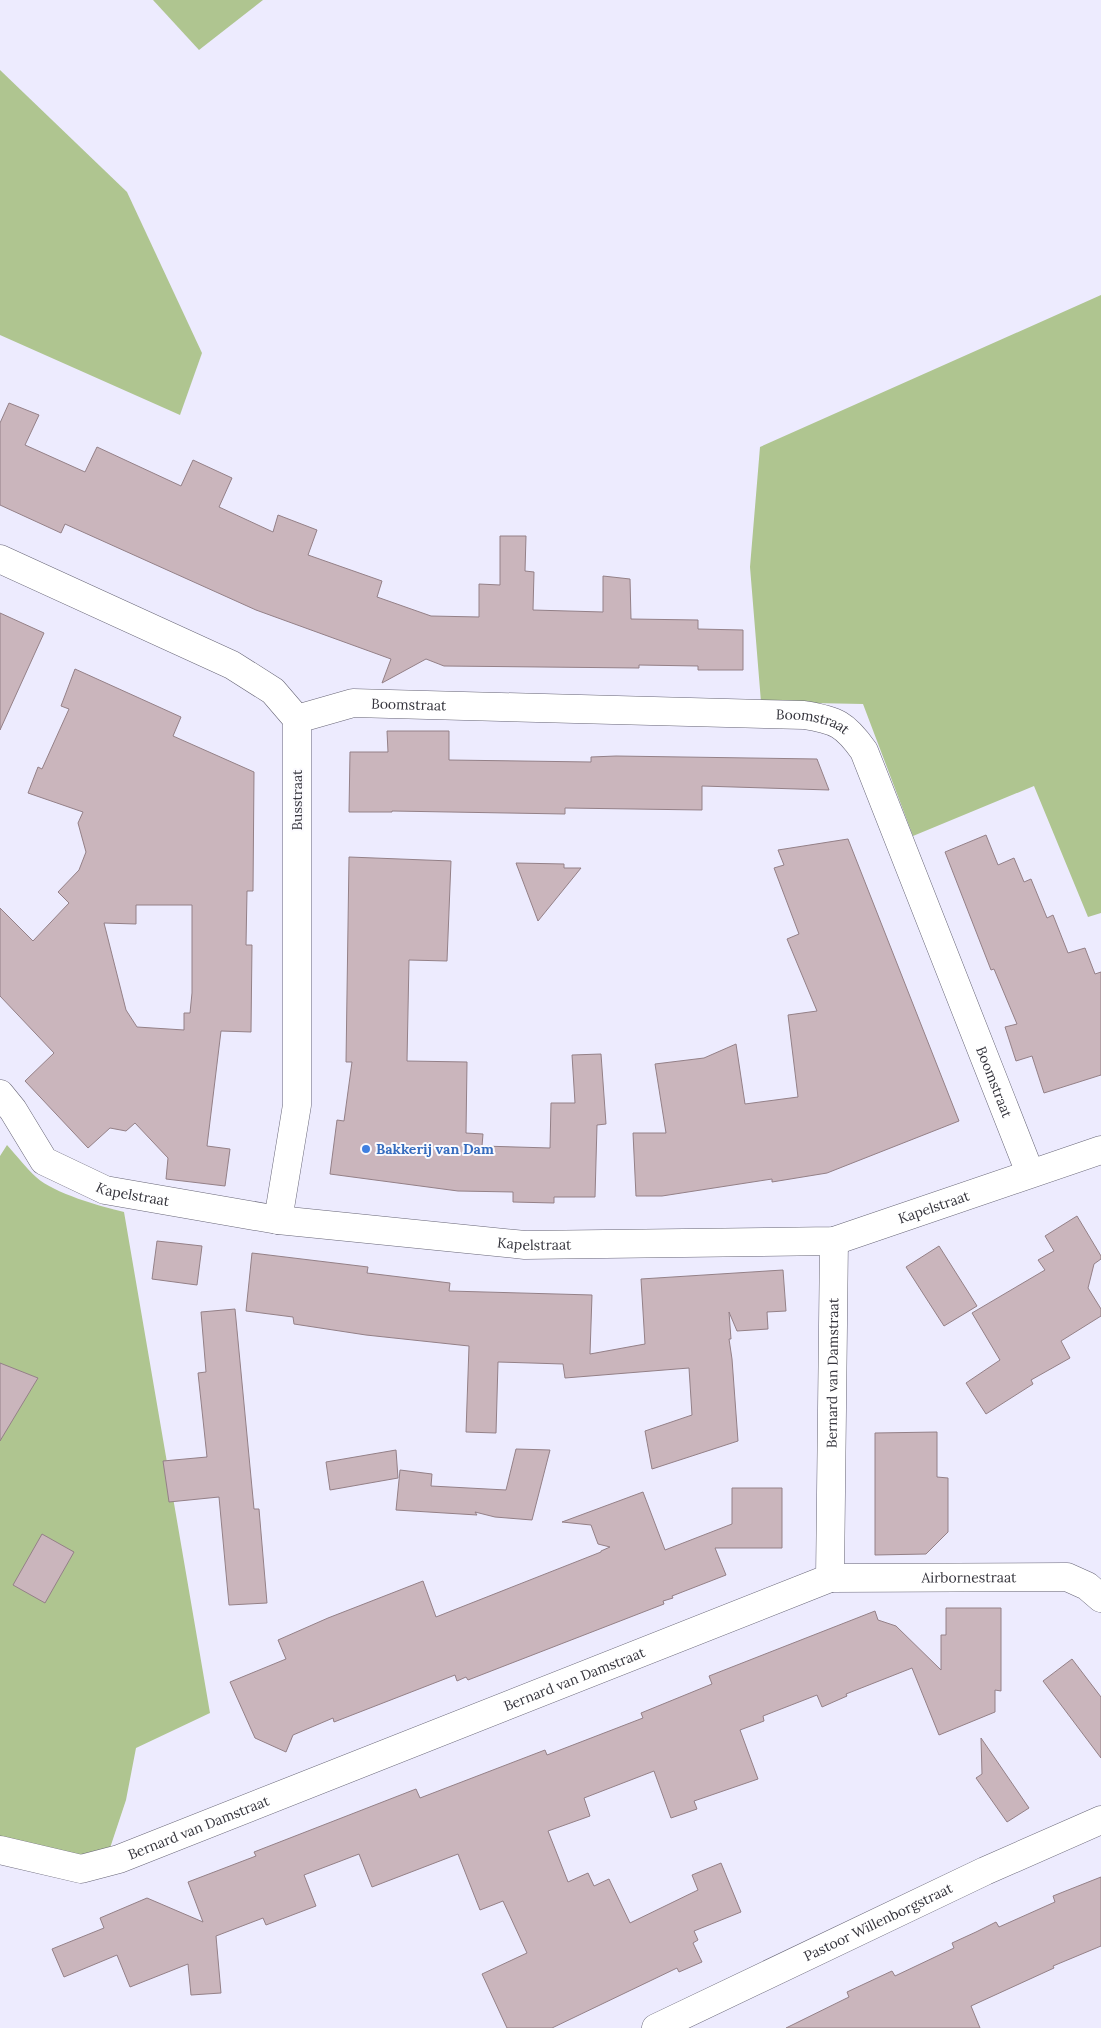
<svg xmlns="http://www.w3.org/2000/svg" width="1101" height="2028" font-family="Lora,serif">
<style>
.green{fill:#afc590}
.building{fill:#cab5bc;stroke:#948087;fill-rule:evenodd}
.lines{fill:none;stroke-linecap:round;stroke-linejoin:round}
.minor-casing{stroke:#676576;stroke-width:29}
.minor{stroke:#fff;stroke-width:28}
.shop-dot{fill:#3f7fe0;stroke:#fbfafe;stroke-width:2}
.labels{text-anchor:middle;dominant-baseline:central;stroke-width:4;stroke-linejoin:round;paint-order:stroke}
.street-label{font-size:14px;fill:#35343c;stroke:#fbfafe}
.shop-label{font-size:14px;font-weight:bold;fill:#366cbe;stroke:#fbfafe;text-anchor:start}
</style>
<rect width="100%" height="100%" fill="#edebfe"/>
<!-- green -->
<g class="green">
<path d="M 153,0 L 263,0 L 199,50 Z"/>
<path d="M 0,70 L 127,192 L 202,353 L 180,415 L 0,335 Z"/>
<path d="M 1101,295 L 1101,913 L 1088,917 L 1034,786 L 913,836 L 863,704 L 761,702 L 750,567 L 760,447 Z"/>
<path d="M 7,1145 C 17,1156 26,1168 36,1177 C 55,1194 100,1206 124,1212 L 210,1713 L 136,1748 L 126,1800 L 108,1854 L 82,1859 L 0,1837 L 0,1156 Z"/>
</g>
<!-- building -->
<g class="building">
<path d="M 9,403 L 39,415 L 25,445 L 85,472 L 97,447 L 181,486 L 193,460 L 232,478 L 219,507 L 273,532 L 278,515 L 317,530 L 308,555 L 382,581 L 377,597 L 431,616 L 479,617 L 479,584 L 500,585 L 500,536 L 526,536 L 525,571 L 534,572 L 533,610 L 603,612 L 603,576 L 630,579 L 631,619 L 698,620 L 698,629 L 743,630 L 743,670 L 698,670 L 698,666 L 639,665 L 639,668 L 444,666 L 426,659 L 382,683 L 391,659 L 256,610 L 65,524 L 61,533 L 0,505 L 0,423 Z"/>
<path d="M 0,613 L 44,633 L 0,730 Z"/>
<path d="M 75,669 L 181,717 L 173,736 L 254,772 L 253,891 L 247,891 L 246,945 L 252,945 L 251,1032 L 221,1031 L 207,1146 L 230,1149 L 225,1186 L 166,1179 L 168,1158 L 135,1123 L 126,1131 L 110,1128 L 88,1148 L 25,1081 L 54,1053 L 0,996 L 0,908 L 33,941 L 69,903 L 58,892 L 79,870 L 86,852 L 78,823 L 83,812 L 28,793 L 38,767 L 42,769 L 69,709 L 61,706 ZM 136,905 L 192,905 L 192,993 L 190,1013 L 184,1013 L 184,1030 L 137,1027 L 126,1010 L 104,923 L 136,924 Z"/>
<path d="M 387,731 L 449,731 L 449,760 L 591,762 L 591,757 L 616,756 L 817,759 L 829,790 L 702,786 L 702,810 L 565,808 L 565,814 L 392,811 L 392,812 L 349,812 L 350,752 L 388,752 Z"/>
<path d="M 986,835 L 998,865 L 1014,858 L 1024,882 L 1031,879 L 1047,918 L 1053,915 L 1068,953 L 1085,948 L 1095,974 L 1101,972 L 1101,1075 L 1044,1093 L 1032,1056 L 1016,1061 L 1005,1027 L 1017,1024 L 994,969 L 991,970 L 945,852 Z"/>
<path d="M 848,839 L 959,1121 L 827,1173 L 772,1182 L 772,1179 L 662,1196 L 636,1196 L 633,1133 L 666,1133 L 655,1064 L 704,1058 L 736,1044 L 745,1104 L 798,1097 L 788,1015 L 817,1011 L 787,939 L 799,934 L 774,868 L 784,865 L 778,850 Z"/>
<path d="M 349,857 L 451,861 L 447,961 L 409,960 L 407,1061 L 467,1062 L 466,1133 L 483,1134 L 482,1146 L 550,1148 L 551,1103 L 575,1103 L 572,1055 L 601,1054 L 606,1124 L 597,1125 L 595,1197 L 554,1197 L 554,1203 L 513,1202 L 513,1192 L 458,1191 L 330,1174 L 337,1120 L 344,1121 L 352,1062 L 346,1062 Z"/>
<path d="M 516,863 L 564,864 L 564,868 L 581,868 L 538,921 Z"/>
<path d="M 1077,1216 L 1101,1256 L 1101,1259 L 1094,1264 L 1088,1288 L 1101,1309 L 1101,1316 L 1061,1341 L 1070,1358 L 1031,1380 L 1033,1384 L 986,1414 L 966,1383 L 1000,1360 L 972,1313 L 1045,1270 L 1038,1260 L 1054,1251 L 1045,1236 Z"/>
<path d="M 157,1241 L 202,1246 L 197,1285 L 152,1279 Z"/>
<path d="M 939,1246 L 977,1306 L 944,1326 L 906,1267 Z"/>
<path d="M 252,1253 L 368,1267 L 367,1273 L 450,1283 L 449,1291 L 592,1295 L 590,1354 L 645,1344 L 641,1279 L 783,1270 L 786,1311 L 767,1312 L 768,1329 L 737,1331 L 729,1312 L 731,1339 L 729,1339 L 732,1359 L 738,1441 L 652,1469 L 645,1431 L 692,1415 L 689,1368 L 565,1378 L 563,1364 L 498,1362 L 496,1433 L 466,1432 L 469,1346 L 366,1335 L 294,1324 L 293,1317 L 246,1311 Z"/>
<path d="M 235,1309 L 254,1509 L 259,1509 L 267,1603 L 229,1605 L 219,1497 L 169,1502 L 163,1461 L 207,1457 L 198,1373 L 206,1372 L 201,1312 Z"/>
<path d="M 0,1363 L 38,1378 L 0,1441 Z"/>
<path d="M 937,1432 L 937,1477 L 948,1478 L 948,1532 L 926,1554 L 875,1555 L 875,1433 Z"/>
<path d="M 516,1449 L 550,1450 L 532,1520 L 495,1517 L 475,1512 L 477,1515 L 396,1510 L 400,1470 L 432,1474 L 431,1486 L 506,1490 Z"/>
<path d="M 396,1450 L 398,1478 L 330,1490 L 326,1462 Z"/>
<path d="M 732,1488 L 782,1488 L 782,1548 L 715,1548 L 726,1575 L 672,1596 L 673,1598 L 663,1601 L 664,1604 L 468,1680 L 466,1677 L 457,1681 L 455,1675 L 334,1722 L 333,1718 L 293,1735 L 286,1752 L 255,1738 L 230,1682 L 286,1659 L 278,1640 L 328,1618 L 423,1581 L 436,1617 L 601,1552 L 601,1551 L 610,1547 L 598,1544 L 591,1525 L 562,1522 L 643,1492 L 665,1550 L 732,1524 Z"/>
<path d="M 42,1534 L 74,1552 L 45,1603 L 13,1585 Z"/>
<path d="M 946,1608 L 1001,1608 L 1001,1691 L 995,1690 L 995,1712 L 939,1735 L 912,1668 L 846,1694 L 847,1696 L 822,1707 L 817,1695 L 763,1716 L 764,1721 L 740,1730 L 758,1779 L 694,1801 L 697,1809 L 671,1818 L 654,1771 L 584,1798 L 590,1816 L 548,1831 L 568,1882 L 588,1873 L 594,1886 L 609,1879 L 630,1923 L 698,1890 L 692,1875 L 721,1863 L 741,1912 L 694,1931 L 698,1940 L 693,1943 L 702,1962 L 679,1972 L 677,1968 L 552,2028 L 507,2028 L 482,1974 L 527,1953 L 503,1901 L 480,1910 L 458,1854 L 372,1887 L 359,1854 L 304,1875 L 316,1906 L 266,1925 L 263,1918 L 216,1936 L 221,1993 L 191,1995 L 188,1964 L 130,1987 L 117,1955 L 64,1977 L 52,1949 L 104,1928 L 100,1918 L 147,1898 L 203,1922 L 188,1882 L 256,1856 L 254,1852 L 416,1789 L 420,1798 L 545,1750 L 547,1755 L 643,1718 L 641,1713 L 712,1684 L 709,1676 L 875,1611 L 878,1620 L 896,1626 L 941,1670 L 941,1635 L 946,1635 Z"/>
<path d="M 1072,1659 L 1101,1697 L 1101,1758 L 1043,1681 Z"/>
<path d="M 981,1738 L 1029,1808 L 1007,1822 L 976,1778 L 982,1774 Z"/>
<path d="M 1101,1877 L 1101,1946 L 1053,1966 L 1054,1968 L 971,2006 L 980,2028 L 786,2028 L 849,1997 L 847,1992 L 892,1971 L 895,1976 L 954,1948 L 952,1943 L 976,1932 L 996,1922 L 999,1927 L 1055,1902 L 1053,1896 Z"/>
</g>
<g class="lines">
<defs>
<g id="minor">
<path d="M 0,559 L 232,665 L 273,691 L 297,719 L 297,1105 L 278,1220"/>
<path id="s1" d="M 297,719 L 353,703 L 804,715 C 836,720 845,724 864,751 L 1030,1173"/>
<path id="s2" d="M 0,1094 L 13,1110 L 44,1161 L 105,1190 L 278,1220 L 525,1245 L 834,1241 L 1101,1150"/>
<path id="s3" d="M 830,1578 L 1067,1577 L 1087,1586 L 1101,1598"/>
<path id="s4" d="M 0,1850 L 81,1869 L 119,1859 L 830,1578 L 834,1241"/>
<path id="s5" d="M 656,2028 L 985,1871 L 1101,1820"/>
</g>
</defs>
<!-- minor casing -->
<use href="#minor" class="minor-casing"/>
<!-- minor -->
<use href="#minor" class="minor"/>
</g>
<!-- markers -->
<circle class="shop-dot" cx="366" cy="1149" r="5"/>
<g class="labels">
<!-- street labels -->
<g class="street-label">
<text stroke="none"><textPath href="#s1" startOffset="114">Boomstraat</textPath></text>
<text stroke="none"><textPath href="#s1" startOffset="519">Boomstraat</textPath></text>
<text transform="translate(297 800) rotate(-90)">Busstraat</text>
<text stroke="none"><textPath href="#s1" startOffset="938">Boomstraat</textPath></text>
<text stroke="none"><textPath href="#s2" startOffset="176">Kapelstraat</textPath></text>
<text stroke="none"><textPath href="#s2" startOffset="986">Kapelstraat</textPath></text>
<text stroke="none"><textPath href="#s2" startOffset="581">Kapelstraat</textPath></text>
<text stroke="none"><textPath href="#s4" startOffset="1092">Bernard van Damstraat</textPath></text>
<text stroke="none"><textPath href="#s3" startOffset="139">Airbornestraat</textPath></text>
<text stroke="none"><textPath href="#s4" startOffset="612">Bernard van Damstraat</textPath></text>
<text stroke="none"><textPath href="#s4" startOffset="208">Bernard van Damstraat</textPath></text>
<text stroke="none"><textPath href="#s5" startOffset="246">Pastoor Willenborgstraat</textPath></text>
</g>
<!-- shop labels -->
<g class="shop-label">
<text x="376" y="1149">Bakkerij van Dam</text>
</g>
</g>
</svg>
